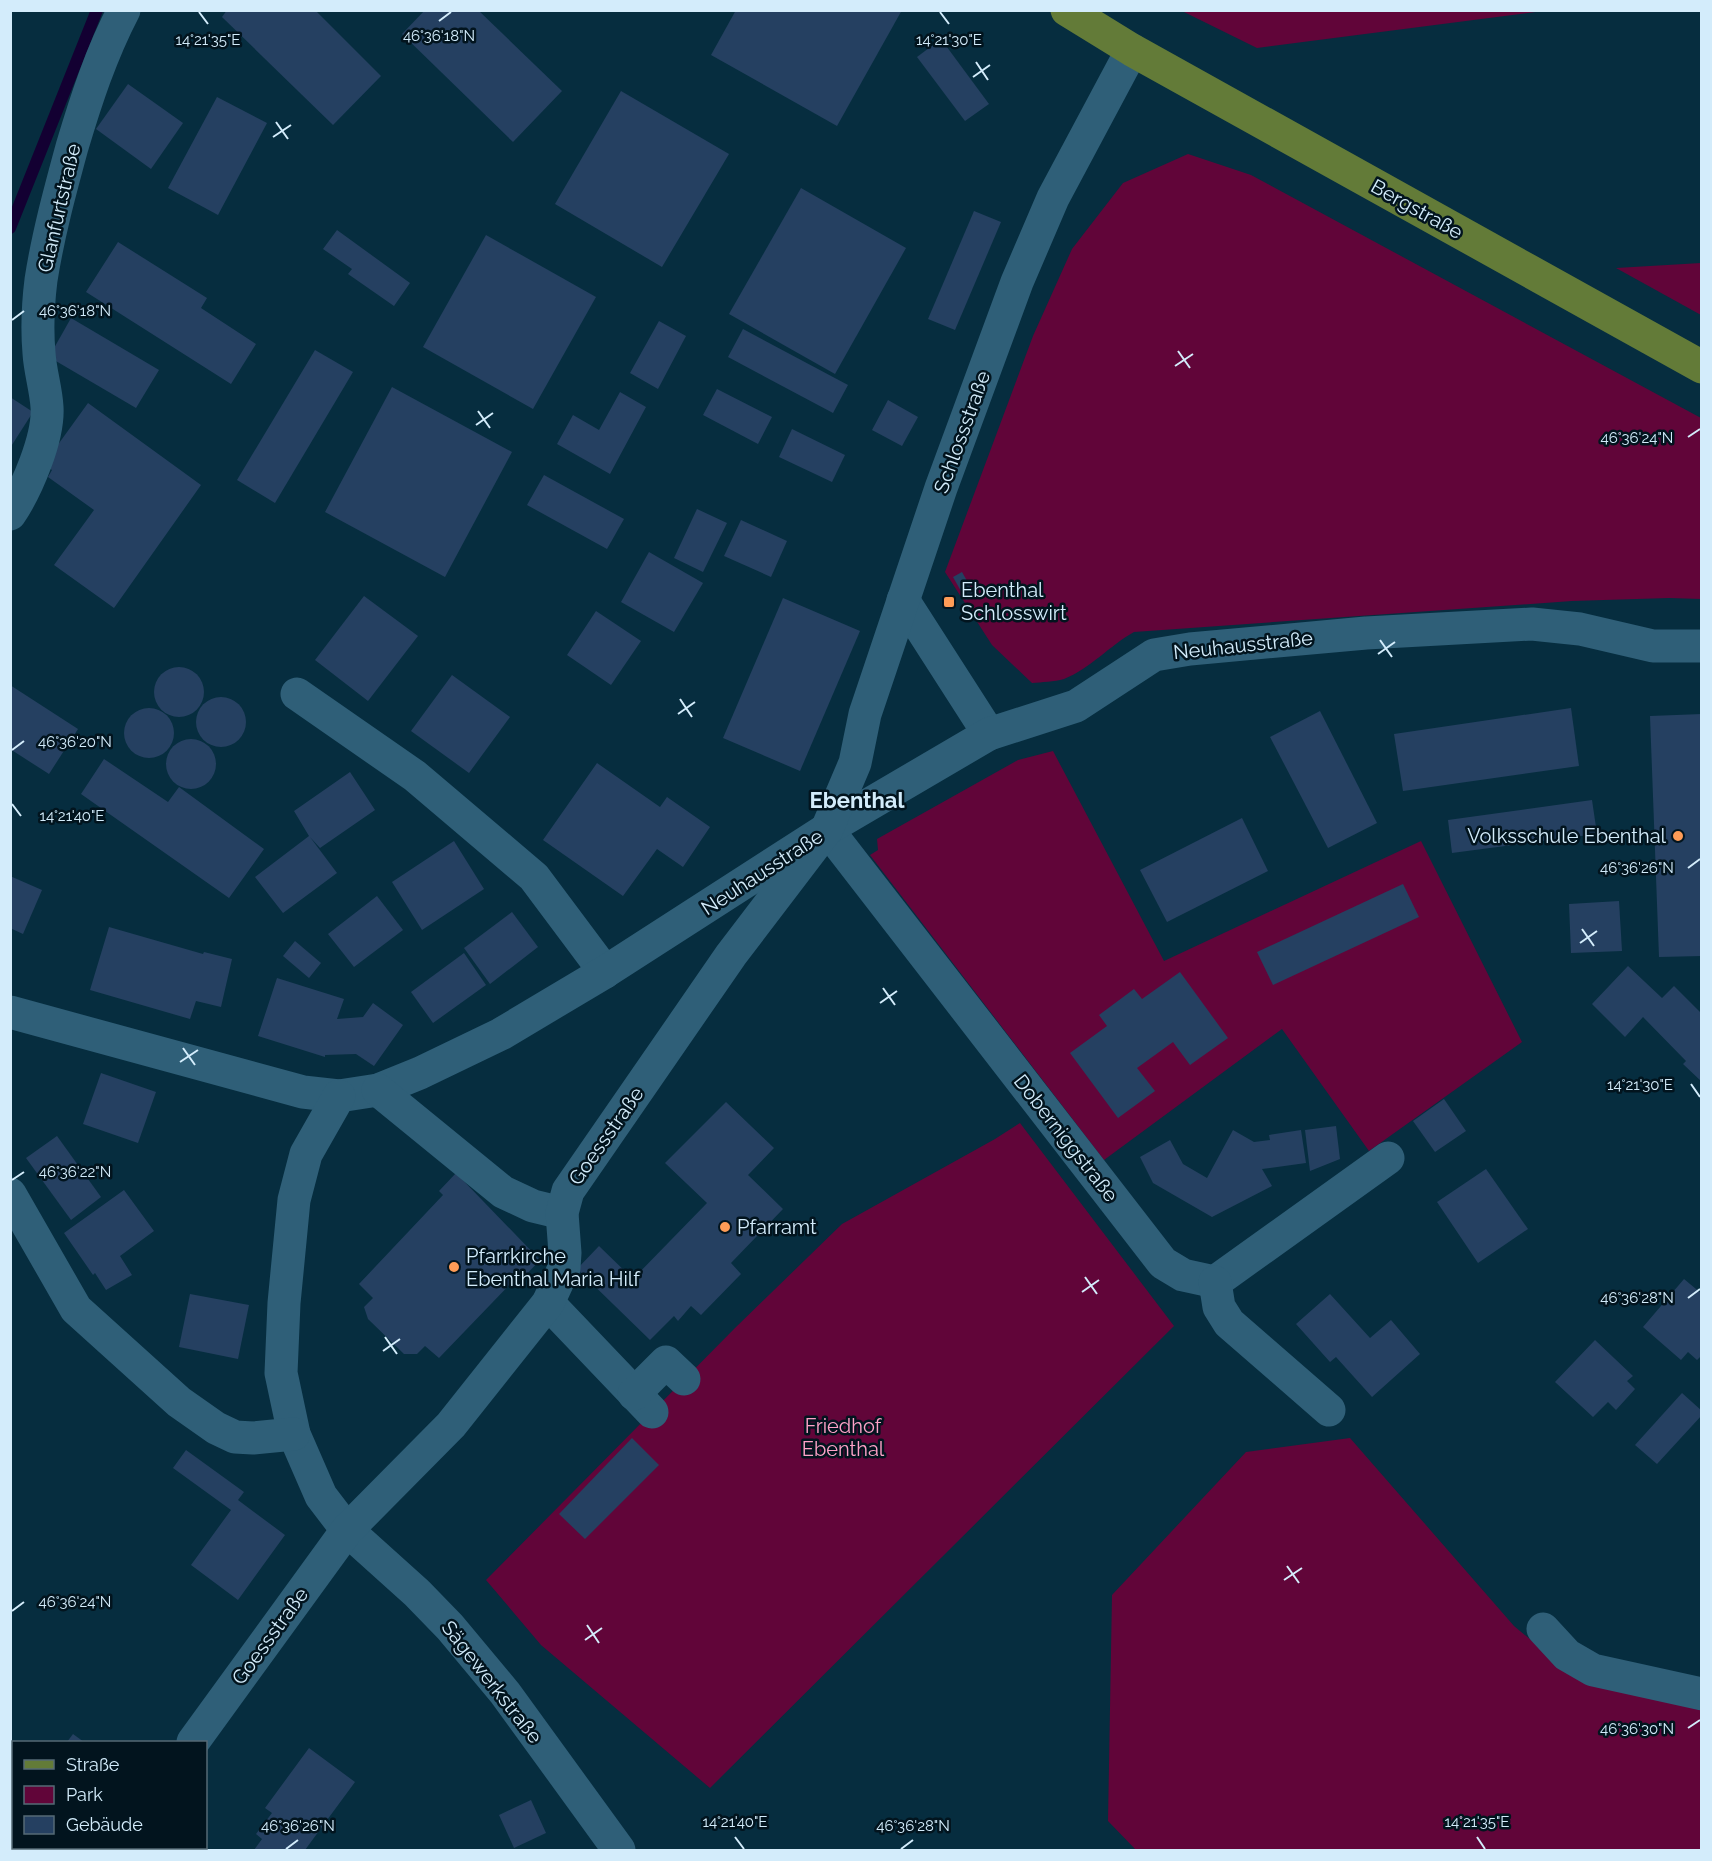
<svg xmlns="http://www.w3.org/2000/svg" width="1712" height="1861" font-family="Raleway,sans-serif">
<style>
.green{fill:#610539}
.lines{fill:none;stroke-linecap:round;stroke-linejoin:round}
.stream{stroke:#130032;stroke-width:12}
.building{fill:#254061}
.minor{stroke:#2f5f78;stroke-width:33}
.major{stroke:#637b38;stroke-width:33}
.ticks{fill:none;stroke:#d3ecfb;stroke-width:2}
.poi-dot{fill:#fe9c57;stroke:#02141e;stroke-width:2}
.labels{text-anchor:middle;dominant-baseline:central;stroke-width:5;stroke-linejoin:round;paint-order:stroke}
.street-label{font-size:20px;fill:#d3ecfb;stroke:#02141e}
.poi-label{font-size:20px;fill:#d3ecfb;stroke:#02141e;text-anchor:start}
.park-label{font-size:20px;fill:#fea2c8;stroke:#02141e}
.quarter-label{font-size:22px;font-weight:bold;fill:#d3ecfb;stroke:#02141e}
.ticks-label{font-size:15px;text-anchor:middle;fill:#d3ecfb;stroke:#02141e;stroke-width:5;stroke-linejoin:round;paint-order:stroke}
</style>
<rect width="100%" height="100%" fill="#062d3f"/>
<!-- green -->
<g class="green">
<path d="M 1182,11 L 1543,11 L 1257,48 Z"/>
<path d="M 1188,154 L 1251,175 L 1701,418 L 1701,599 L 1669,598 L 1572,601 L 1134,632 C 1109,646 1091,668 1064,679 C 1054,682 1042,682 1032,683 L 992,645 L 945,572 L 1033,336 L 1072,249 L 1123,183 Z"/>
<path d="M 1701,263 L 1701,315 L 1616,268 Z"/>
<path d="M 1053,751 L 1164,961 L 1421,841 L 1522,1042 L 1369,1151 L 1282,1029 L 1104,1160 L 870,855 L 878,850 L 877,839 L 1018,760 Z"/>
<path d="M 1020,1123 L 1174,1326 L 710,1788 L 541,1645 L 486,1580 L 735,1328 L 842,1224 L 995,1139 Z"/>
<path d="M 1350,1438 L 1514,1626 L 1582,1682 L 1701,1707 L 1701,1850 L 1136,1850 L 1108,1821 L 1112,1595 L 1246,1452 Z"/>
</g>
<g class="lines">
<!-- stream -->
<path class="stream" d="M 10,228 L 97,10"/>
</g>
<!-- building -->
<g class="building">
<path d="M 227,10 L 315,10 L 381,76 L 333,125 L 222,17 Z"/>
<path d="M 425,10 L 478,10 L 562,91 L 513,142 L 402,34 Z"/>
<path d="M 736,10 L 902,10 L 837,126 L 711,55 Z"/>
<path d="M 941,39 L 989,104 L 965,121 L 917,57 Z"/>
<path d="M 128,84 L 183,123 L 151,169 L 96,129 Z"/>
<path d="M 621,91 L 729,154 L 662,267 L 555,204 Z"/>
<path d="M 217,97 L 267,123 L 218,215 L 168,188 Z"/>
<path d="M 801,188 L 906,248 L 835,374 L 729,314 Z"/>
<path d="M 974,211 L 1001,222 L 955,330 L 928,319 Z"/>
<path d="M 337,230 L 410,283 L 394,306 L 348,274 L 352,269 L 323,249 Z"/>
<path d="M 486,235 L 596,297 L 533,409 L 423,347 Z"/>
<path d="M 118,242 L 207,298 L 201,308 L 256,344 L 231,384 L 86,292 Z"/>
<path d="M 71,318 L 159,370 L 136,408 L 49,357 Z"/>
<path d="M 659,321 L 686,336 L 658,389 L 630,373 Z"/>
<path d="M 743,329 L 848,385 L 833,413 L 728,357 Z"/>
<path d="M 315,350 L 353,372 L 275,503 L 237,480 Z"/>
<path d="M 392,387 L 512,452 L 445,577 L 325,512 Z"/>
<path d="M 717,389 L 772,417 L 758,444 L 703,415 Z"/>
<path d="M 620,392 L 646,407 L 610,474 L 557,444 L 573,415 L 599,430 Z"/>
<path d="M 10,397 L 33,412 L 10,448 Z"/>
<path d="M 888,400 L 918,417 L 902,446 L 872,430 Z"/>
<path d="M 88,403 L 201,485 L 114,608 L 54,565 L 94,510 L 48,477 L 52,470 L 44,464 Z"/>
<path d="M 792,429 L 845,455 L 832,482 L 779,457 Z"/>
<path d="M 544,475 L 624,519 L 607,549 L 527,505 Z"/>
<path d="M 697,509 L 727,523 L 703,572 L 674,558 Z"/>
<path d="M 741,520 L 787,541 L 771,577 L 724,556 Z"/>
<path d="M 649,552 L 703,583 L 674,632 L 621,602 Z"/>
<path d="M 962,572 L 975,595 L 966,600 L 953,577 Z"/>
<path d="M 364,596 L 418,636 L 368,701 L 315,660 Z"/>
<path d="M 783,598 L 860,631 L 800,771 L 723,738 Z"/>
<path d="M 596,611 L 641,641 L 611,685 L 567,655 Z"/>
<circle cx="179" cy="692" r="25"/>
<path d="M 452,675 L 510,717 L 469,773 L 411,731 Z"/>
<path d="M 10,685 L 78,729 L 49,774 L 10,749 Z"/>
<circle cx="221" cy="722" r="25"/>
<circle cx="149" cy="733" r="25"/>
<path d="M 1571,708 L 1579,766 L 1403,791 L 1394,734 Z"/>
<path d="M 1320,711 L 1377,823 L 1328,848 L 1270,737 Z"/>
<path d="M 1702,714 L 1702,956 L 1659,957 L 1650,716 Z"/>
<circle cx="191" cy="764" r="25"/>
<path d="M 104,759 L 168,802 L 179,787 L 264,849 L 229,898 L 81,794 Z"/>
<path d="M 597,763 L 660,807 L 667,797 L 710,827 L 683,867 L 657,849 L 623,896 L 543,840 Z"/>
<path d="M 350,772 L 375,810 L 320,848 L 310,837 L 337,873 L 283,913 L 255,877 L 309,836 L 294,811 Z"/>
<path d="M 1592,800 L 1597,834 L 1452,853 L 1448,820 Z"/>
<path d="M 1242,818 L 1268,871 L 1167,922 L 1140,870 Z"/>
<path d="M 454,841 L 484,889 L 422,930 L 392,882 Z"/>
<path d="M 10,876 L 42,890 L 23,934 L 10,928 Z"/>
<path d="M 1403,884 L 1419,917 L 1273,985 L 1257,952 Z"/>
<path d="M 377,896 L 403,930 L 354,967 L 328,934 Z"/>
<path d="M 1619,901 L 1622,951 L 1571,953 L 1569,904 Z"/>
<path d="M 512,912 L 538,947 L 490,984 L 464,948 Z"/>
<path d="M 109,927 L 203,954 L 204,952 L 232,959 L 221,1007 L 196,1001 L 190,1019 L 90,990 Z"/>
<path d="M 295,941 L 321,963 L 309,978 L 283,956 Z"/>
<path d="M 464,953 L 486,985 L 433,1023 L 411,992 Z"/>
<path d="M 1628,966 L 1662,998 L 1674,986 L 1702,1014 L 1702,1082 L 1683,1064 L 1686,1061 L 1643,1017 L 1625,1037 L 1592,1004 Z"/>
<path d="M 1180,972 L 1228,1038 L 1190,1065 L 1173,1042 L 1137,1068 L 1155,1091 L 1118,1118 L 1070,1053 L 1107,1026 L 1099,1015 L 1134,989 L 1142,999 Z"/>
<path d="M 277,978 L 344,999 L 337,1019 L 363,1017 L 373,1003 L 403,1025 L 374,1066 L 356,1054 L 325,1055 L 325,1057 L 258,1036 Z"/>
<path d="M 101,1073 L 156,1092 L 138,1143 L 83,1124 Z"/>
<path d="M 1444,1099 L 1466,1131 L 1435,1152 L 1413,1121 Z"/>
<path d="M 726,1102 L 774,1148 L 748,1175 L 783,1209 L 731,1263 L 741,1274 L 701,1315 L 691,1306 L 678,1321 L 674,1316 L 650,1340 L 577,1269 L 599,1246 L 633,1279 L 707,1203 L 665,1163 Z"/>
<path d="M 1336,1126 L 1340,1159 L 1310,1171 L 1305,1130 Z"/>
<path d="M 1233,1130 L 1254,1142 L 1270,1140 L 1269,1135 L 1301,1130 L 1306,1163 L 1262,1169 L 1272,1186 L 1212,1217 L 1153,1183 L 1140,1157 L 1170,1140 L 1183,1164 L 1207,1178 Z"/>
<path d="M 57,1136 L 101,1197 L 71,1220 L 26,1158 Z"/>
<path d="M 1486,1169 L 1528,1229 L 1478,1263 L 1437,1202 Z"/>
<path d="M 456,1173 L 540,1260 L 524,1277 L 520,1274 L 439,1358 L 425,1346 L 417,1354 L 404,1354 L 368,1319 L 364,1307 L 373,1298 L 359,1284 L 443,1195 L 439,1191 Z"/>
<path d="M 124,1190 L 154,1231 L 120,1256 L 132,1275 L 106,1290 L 95,1273 L 93,1275 L 64,1233 Z"/>
<path d="M 1684,1279 L 1702,1294 L 1702,1355 L 1697,1360 L 1688,1352 L 1681,1360 L 1643,1327 Z"/>
<path d="M 190,1294 L 249,1305 L 238,1359 L 179,1347 Z"/>
<path d="M 1330,1294 L 1370,1338 L 1391,1320 L 1420,1354 L 1372,1397 L 1336,1357 L 1330,1362 L 1296,1324 Z"/>
<path d="M 1595,1340 L 1633,1376 L 1627,1381 L 1635,1389 L 1616,1410 L 1608,1402 L 1593,1417 L 1555,1382 Z"/>
<path d="M 1682,1393 L 1702,1411 L 1702,1415 L 1657,1464 L 1635,1445 Z"/>
<path d="M 632,1438 L 659,1465 L 585,1539 L 559,1514 Z"/>
<path d="M 186,1450 L 244,1492 L 238,1500 L 285,1535 L 238,1600 L 191,1565 L 231,1510 L 173,1468 Z"/>
<path d="M 73,1734 L 84,1742 L 67,1742 Z"/>
<path d="M 309,1748 L 355,1782 L 305,1850 L 254,1850 L 262,1839 L 256,1834 L 272,1813 L 265,1808 Z"/>
<path d="M 531,1800 L 546,1833 L 514,1848 L 499,1815 Z"/>
<path d="M 10,1804 L 14,1806 L 14,1848 L 61,1848 L 59,1850 L 10,1850 Z"/>
<path d="M 147,1848 L 186,1848 L 190,1850 L 145,1850 Z"/>
</g>
<g class="lines">
<!-- minor -->
<g class="minor">
<path d="M 10,514 C 27,489 49,437 47,407 C 46,389 40,371 39,353 C 37,330 38,304 41,280 C 48,235 60,191 72,147 C 86,100 101,54 124,10"/>
<path d="M 903,600 L 989,734"/>
<path d="M 297,694 L 415,776 L 534,877 L 605,972"/>
<path d="M 827,829 L 1163,1263 L 1183,1275 L 1215,1282"/>
<path d="M 10,1012 L 303,1092 L 339,1096 L 378,1090 L 420,1073 L 501,1034 L 605,972 L 827,829 L 989,734 L 1076,706 L 1154,655 L 1190,649 L 1366,633 L 1532,624 L 1580,629 L 1653,646 L 1702,646"/>
<path d="M 378,1090 L 503,1192 L 533,1206 L 562,1213"/>
<path d="M 339,1096 L 306,1154 L 294,1200 L 284,1303 L 281,1373 L 294,1434 L 321,1496 L 347,1530 L 417,1593 L 450,1627 L 505,1693 L 619,1850"/>
<path d="M 10,1194 L 76,1309 L 179,1402 L 216,1428 L 235,1437 L 253,1438 L 294,1434"/>
<path d="M 1215,1282 L 1388,1158"/>
<path d="M 1215,1282 L 1219,1307 L 1229,1323 L 1329,1410"/>
<path d="M 548,1303 L 652,1412"/>
<path d="M 634,1394 L 666,1362 L 684,1379"/>
<path d="M 1543,1629 L 1567,1655 L 1593,1670 L 1702,1694"/>
<path d="M 193,1742 L 347,1530 L 451,1425 L 548,1303 L 564,1268 L 565,1253 L 562,1213 L 568,1191 L 731,955 L 827,829 L 855,763 L 865,714 L 941,488 L 1017,282 L 1053,198 L 1132,50"/>
<path d="M 114,1850 L 116,1848"/>
</g>
<!-- major -->
<path class="major" d="M 1067,10 L 1132,50 L 1702,367"/>
</g>
<!-- ticks -->
<path class="ticks" d="M 199,12 L 208,24M 940,12 L 949,24M 439,21 L 451,12M 976,62 L 988,80M 973,77 L 990,65M 276,122 L 288,139M 273,137 L 291,125M 12,320 L 24,311M 1178,351 L 1190,368M 1175,366 L 1193,354M 478,411 L 490,428M 476,425 L 493,413M 1688,437 L 1700,429M 1380,640 L 1392,657M 1378,654 L 1395,642M 680,699 L 692,717M 678,714 L 695,702M 12,750 L 24,741M 12,804 L 21,816M 1688,868 L 1700,859M 1582,929 L 1594,946M 1580,943 L 1597,931M 883,988 L 895,1005M 880,1003 L 897,991M 183,1048 L 195,1065M 180,1062 L 198,1050M 1691,1084 L 1700,1097M 12,1180 L 24,1172M 1085,1277 L 1097,1294M 1082,1292 L 1099,1280M 1688,1298 L 1700,1289M 385,1337 L 397,1354M 383,1351 L 400,1339M 1287,1566 L 1299,1583M 1284,1580 L 1302,1568M 12,1611 L 24,1602M 587,1625 L 599,1643M 585,1640 L 602,1628M 1688,1728 L 1700,1720M 735,1837 L 744,1849M 1477,1837 L 1485,1849M 286,1849 L 298,1840M 901,1849 L 913,1840"/>
<!-- markers -->
<g class="poi-dot">
<rect x="943" y="596" width="12" height="12" rx="3"/>
<circle cx="1678" cy="836" r="6"/>
<circle cx="725" cy="1227" r="6"/>
<circle cx="454" cy="1267" r="6"/>
</g>
<g class="labels">
<!-- street labels -->
<g class="street-label">
<text transform="translate(59 208) rotate(-77)">Glanfurtstraße</text>
<text transform="translate(1417 209) rotate(29)">Bergstraße</text>
<text transform="translate(962 432) rotate(-70)">Schlossstraße</text>
<text transform="translate(1243 645) rotate(-6)">Neuhausstraße</text>
<text transform="translate(762 872) rotate(-33)">Neuhausstraße</text>
<text transform="translate(606 1136) rotate(-55)">Goessstraße</text>
<text transform="translate(1066 1138) rotate(52)">Doberniggstraße</text>
<text transform="translate(270 1636) rotate(-54)">Goessstraße</text>
<text transform="translate(492 1682) rotate(52)">Sägewerkstraße</text>
</g>
<!-- poi labels -->
<g class="poi-label">
<text x="961" y="590">Ebenthal<tspan x="961" dy="23">Schlosswirt</tspan></text>
<text x="1666" y="836" text-anchor="end">Volksschule Ebenthal</text>
<text x="737" y="1227">Pfarramt</text>
<text x="466" y="1256">Pfarrkirche<tspan x="466" dy="23">Ebenthal Maria Hilf</tspan></text>
</g>
<!-- park labels -->
<g class="park-label">
<text x="843" y="1426">Friedhof<tspan x="843" dy="23">Ebenthal</tspan></text>
</g>
<!-- quarter labels -->
<g class="quarter-label">
<text x="857" y="800">Ebenthal</text>
</g>
</g>
<g class="ticks-label">
<text x="439" y="41">46°36'18"N</text>
<text x="208" y="45">14°21'35"E</text>
<text x="949" y="45">14°21'30"E</text>
<text x="75" y="316">46°36'18"N</text>
<text x="1637" y="443">46°36'24"N</text>
<text x="75" y="747">46°36'20"N</text>
<text x="72" y="821">14°21'40"E</text>
<text x="1637" y="873">46°36'26"N</text>
<text x="1640" y="1090">14°21'30"E</text>
<text x="75" y="1177">46°36'22"N</text>
<text x="1637" y="1303">46°36'28"N</text>
<text x="75" y="1607">46°36'24"N</text>
<text x="1637" y="1734">46°36'30"N</text>
<text x="735" y="1827">14°21'40"E</text>
<text x="1477" y="1827">14°21'35"E</text>
<text x="298" y="1831">46°36'26"N</text>
<text x="913" y="1831">46°36'28"N</text>
</g>
<!-- border -->
<rect width="1712" height="1861" fill="none" stroke="#d3ecfb" stroke-width="24"/>
<!-- legend -->
<rect x="12" y="1741" width="195" height="108" fill="#02141e" stroke="#566a76" stroke-width="1.5"/>
<rect x="24" y="1760" width="30" height="9" fill="#637b38" stroke="#566a76" stroke-width="1.5"/>
<text x="66" y="1771" font-size="18" fill="#d3ecfb">Straße</text>
<rect x="24" y="1786" width="30" height="18" fill="#610539" stroke="#566a76" stroke-width="1.5"/>
<text x="66" y="1801" font-size="18" fill="#d3ecfb">Park</text>
<rect x="24" y="1816" width="30" height="18" fill="#254061" stroke="#566a76" stroke-width="1.5"/>
<text x="66" y="1831" font-size="18" fill="#d3ecfb">Gebäude</text>
</svg>
